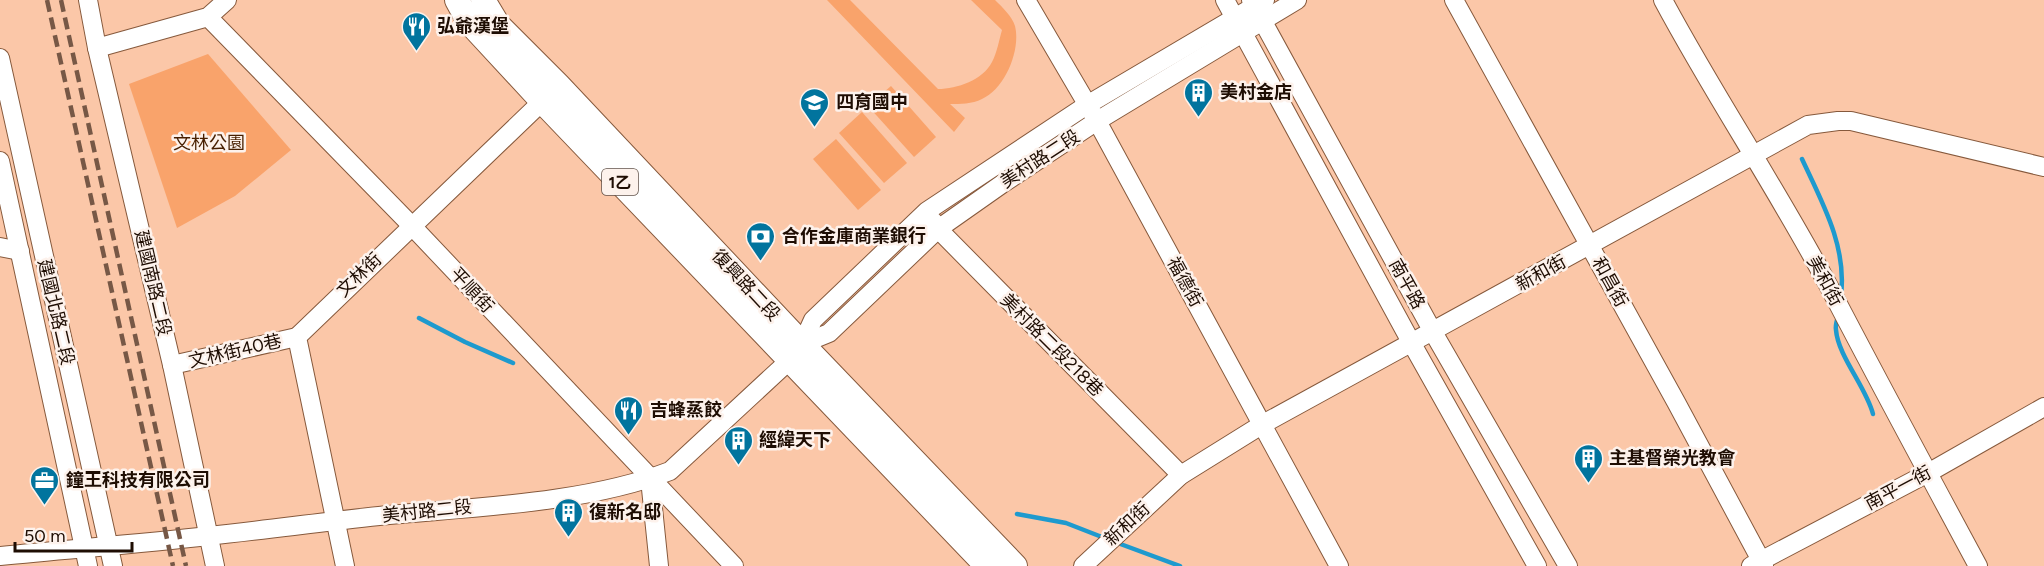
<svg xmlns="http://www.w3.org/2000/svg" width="2044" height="566" font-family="Figtree,'Noto Sans TC',sans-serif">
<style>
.park{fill:#f9a36b}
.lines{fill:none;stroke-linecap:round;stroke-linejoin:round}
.stream{stroke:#1e9ace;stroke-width:4.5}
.minor-casing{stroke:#86593c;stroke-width:20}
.major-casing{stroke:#86593c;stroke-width:26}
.minor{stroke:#fff;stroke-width:18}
.major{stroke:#fff;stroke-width:24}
.rail{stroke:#775846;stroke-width:4.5;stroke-dasharray:12 6;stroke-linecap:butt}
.labels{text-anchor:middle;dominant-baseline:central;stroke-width:5;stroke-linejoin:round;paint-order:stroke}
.shield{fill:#fdf2ec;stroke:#615249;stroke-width:1.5}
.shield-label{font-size:16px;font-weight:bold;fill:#1e0d03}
.poi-label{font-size:18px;font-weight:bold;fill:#1e0d03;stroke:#fdf2ec;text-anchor:start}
.park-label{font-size:18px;fill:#481f00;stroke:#fdf2ec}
.street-label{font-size:18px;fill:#1e0d03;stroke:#fdf2ec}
</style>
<rect width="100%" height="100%" fill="#fbc7a8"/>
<!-- park -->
<g class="park">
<path d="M 827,0 L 850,0 L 938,89 C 957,89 983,80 992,62 C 997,53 999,40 1002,30 L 971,0 L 995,0 C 1002,7 1012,16 1015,26 C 1021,50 1005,89 982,99 C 972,104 960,104 950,104 L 965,118 L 954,132 Z"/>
<path d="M 208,54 L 291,150 L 235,196 L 177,228 L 129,84 Z"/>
<path d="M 891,86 L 936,137 L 914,157 L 868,106 Z"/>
<path d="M 862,112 L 907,163 L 884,183 L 839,133 Z"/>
<path d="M 836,139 L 881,190 L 858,210 L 813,159 Z"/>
</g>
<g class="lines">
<!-- stream -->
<g class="stream">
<path d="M 1802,159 C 1822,202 1847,246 1841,295"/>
<path d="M 1838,316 C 1837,320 1835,326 1836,330 C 1838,356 1866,387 1873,414"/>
<path d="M 419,318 L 465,342 L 513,363"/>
<path d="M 1017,514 L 1066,523 L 1107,539"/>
<path d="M 1115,542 L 1180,566"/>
</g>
<defs>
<g id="minor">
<path d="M 88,0 L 97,48 L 172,365 L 215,566"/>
<path d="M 1026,0 L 1097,121 L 1339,566"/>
<path d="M 1225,0 L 1411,342 L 1537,566"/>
<path d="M 1251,0 L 1433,332 L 1568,566"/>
<path d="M 1454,0 L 1676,402 L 1764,566"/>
<path d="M 1663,0 C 1717,101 1782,196 1835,298 C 1882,388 1930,477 1978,566"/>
<path d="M 208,17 L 411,225 L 734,566"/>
<path d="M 97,48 L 208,17 L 227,0"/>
<path d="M 0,58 L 113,566"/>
<path d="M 0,161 L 88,566"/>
<path d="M 933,221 L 938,229 L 1181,475"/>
<path d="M 0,247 L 20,251"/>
<path d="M 802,344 L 829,333 L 938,229 L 1002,184 L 1097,121 L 1297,0"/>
<path d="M 172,365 L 297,337"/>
<path d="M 650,479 L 659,566"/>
<path d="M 0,556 C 69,549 139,544 208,536 C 265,530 322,522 379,516 C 472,507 584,504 670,471 L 791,359 L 802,344 L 813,320 L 927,211 L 1087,105 L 1265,0"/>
<path d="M 345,566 L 297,337 L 551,93"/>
<path d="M 1083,566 L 1181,475 L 1263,424 L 1808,125 L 1838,121 L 1851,121 L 2044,167"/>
<path d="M 1751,566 L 1928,473 L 2044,407"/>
</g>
<g id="major">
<path d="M 457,0 L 469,22 L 543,102 L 987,566"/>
<path d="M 483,0 L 498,25 L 558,85 L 802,344 L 1015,566"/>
</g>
</defs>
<!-- minor casing -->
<use href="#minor" class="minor-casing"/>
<!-- major casing -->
<use href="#major" class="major-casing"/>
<!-- minor -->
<use href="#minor" class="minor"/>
<!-- major -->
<use href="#major" class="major"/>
<!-- rail -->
<g class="rail">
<path d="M 47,0 L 173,566"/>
<path d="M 61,0 L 186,566"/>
</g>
</g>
<!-- icons -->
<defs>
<symbol id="restaurant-pin" viewBox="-11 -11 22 30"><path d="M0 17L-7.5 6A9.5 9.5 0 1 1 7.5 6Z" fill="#01749e" stroke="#fdf2ec"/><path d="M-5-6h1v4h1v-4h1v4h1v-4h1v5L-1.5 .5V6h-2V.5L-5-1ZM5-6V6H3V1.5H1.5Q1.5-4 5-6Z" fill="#fff"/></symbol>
<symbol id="building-pin" viewBox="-11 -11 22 30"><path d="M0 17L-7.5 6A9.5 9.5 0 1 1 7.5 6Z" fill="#01749e" stroke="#fdf2ec"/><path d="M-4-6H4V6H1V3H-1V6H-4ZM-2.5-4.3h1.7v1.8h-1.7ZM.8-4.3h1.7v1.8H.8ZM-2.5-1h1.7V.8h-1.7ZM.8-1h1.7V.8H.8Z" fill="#fff"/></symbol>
<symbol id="school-pin" viewBox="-11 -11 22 30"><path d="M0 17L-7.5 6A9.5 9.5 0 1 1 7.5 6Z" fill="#01749e" stroke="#fdf2ec"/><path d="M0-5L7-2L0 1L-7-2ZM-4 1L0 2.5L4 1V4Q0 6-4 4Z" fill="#fff"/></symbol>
<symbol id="bank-pin" viewBox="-11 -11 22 30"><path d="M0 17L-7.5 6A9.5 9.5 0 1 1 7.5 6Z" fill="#01749e" stroke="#fdf2ec"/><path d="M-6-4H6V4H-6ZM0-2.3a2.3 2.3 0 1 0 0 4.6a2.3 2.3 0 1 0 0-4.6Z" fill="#fff"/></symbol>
<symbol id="office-pin" viewBox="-11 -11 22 30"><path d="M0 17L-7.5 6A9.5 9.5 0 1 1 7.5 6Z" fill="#01749e" stroke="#fdf2ec"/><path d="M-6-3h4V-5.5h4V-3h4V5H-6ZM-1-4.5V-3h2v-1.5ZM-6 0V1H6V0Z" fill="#fff"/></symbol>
</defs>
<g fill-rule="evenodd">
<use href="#restaurant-pin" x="400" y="10" width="33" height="45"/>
<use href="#building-pin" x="1182" y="76" width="33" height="45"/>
<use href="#school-pin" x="798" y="86" width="33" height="45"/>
<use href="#bank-pin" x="744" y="220" width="33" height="45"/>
<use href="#restaurant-pin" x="612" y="394" width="33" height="45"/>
<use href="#building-pin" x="722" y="424" width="33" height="45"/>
<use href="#building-pin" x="1572" y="442" width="33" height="45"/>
<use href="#office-pin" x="28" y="464" width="33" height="45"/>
<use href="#building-pin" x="552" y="496" width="33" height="45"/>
</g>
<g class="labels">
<!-- shield labels -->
<rect class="shield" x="602" y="169" width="36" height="26" rx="4.5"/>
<g class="shield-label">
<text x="620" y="182">1乙</text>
</g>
<!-- poi labels -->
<g class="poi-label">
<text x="437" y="26">弘爺漢堡</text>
<text x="1220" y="92">美村金店</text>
<text x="836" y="102">四育國中</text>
<text x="782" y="236">合作金庫商業銀行</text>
<text x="650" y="410">吉蜂蒸餃</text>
<text x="759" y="440">經緯天下</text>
<text x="1609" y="458">主基督榮光教會</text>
<text x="66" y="480">鐘王科技有限公司</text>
<text x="589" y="512">復新名邸</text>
</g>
<!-- park labels -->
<g class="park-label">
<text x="209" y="143">文林公園</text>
</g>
<!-- street labels -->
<g class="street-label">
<text transform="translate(1040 159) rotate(-33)">美村路二段</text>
<text transform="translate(1541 273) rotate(-29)">新和街</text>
<text transform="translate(359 275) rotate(-44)">文林街</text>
<text transform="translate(1825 281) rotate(61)">美和街</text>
<text transform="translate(1185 282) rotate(61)">福德街</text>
<text transform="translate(1610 282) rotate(61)">和昌街</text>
<text transform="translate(153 283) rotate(77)">建國南路二段</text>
<text transform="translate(1407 284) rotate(61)">南平路</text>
<text transform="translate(746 285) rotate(47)">復興路二段</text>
<text transform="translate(472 290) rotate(47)">平順街</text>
<text transform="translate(56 312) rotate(77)">建國北路二段</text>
<text transform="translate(1052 345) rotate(45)">美村路二段218巷</text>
<text transform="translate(235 351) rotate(-13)">文林街40巷</text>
<text transform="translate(1898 488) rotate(-28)">南平一街</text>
<text transform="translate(427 511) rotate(-6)">美村路二段</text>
<text transform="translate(1127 524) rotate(-43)">新和街</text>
</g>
</g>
<!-- scale -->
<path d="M15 542v9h117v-9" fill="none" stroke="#1e0d03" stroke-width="3"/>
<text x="24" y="542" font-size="18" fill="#1e0d03" stroke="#fdf2ec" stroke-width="4.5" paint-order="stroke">50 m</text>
</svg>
